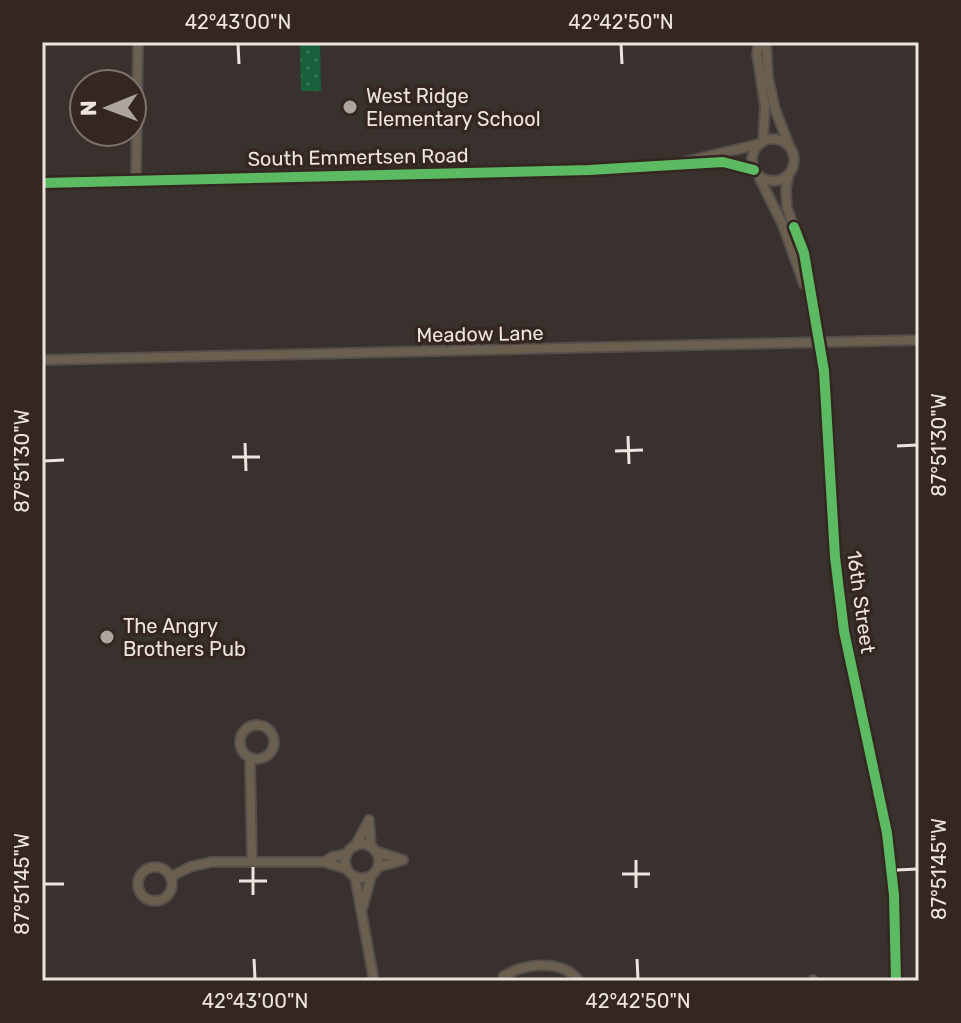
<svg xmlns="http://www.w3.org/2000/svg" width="961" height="1023" font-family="Rubik,sans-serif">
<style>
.park{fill:url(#park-dots)}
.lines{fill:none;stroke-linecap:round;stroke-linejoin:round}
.minor-casing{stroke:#554e4b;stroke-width:12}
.minor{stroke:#6b6050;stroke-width:8}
.cycleway-casing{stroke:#342620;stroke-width:15}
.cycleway{stroke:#5cba63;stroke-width:10}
.ticks{fill:none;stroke:#ede3df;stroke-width:3}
.poi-dot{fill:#aea5a1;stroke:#342620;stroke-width:3}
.labels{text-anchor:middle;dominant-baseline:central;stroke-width:7;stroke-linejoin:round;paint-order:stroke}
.poi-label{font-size:20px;fill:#ede3df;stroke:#342620;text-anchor:start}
.street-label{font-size:20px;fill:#ede3df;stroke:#342620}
.neatline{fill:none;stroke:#ede3df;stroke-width:3}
.ticks-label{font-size:20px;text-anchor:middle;fill:#ede3df}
</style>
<defs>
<pattern id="park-dots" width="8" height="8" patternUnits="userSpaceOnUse" patternTransform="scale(2)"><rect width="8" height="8" fill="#18603c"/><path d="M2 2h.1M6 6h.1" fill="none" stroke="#3a7758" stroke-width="1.8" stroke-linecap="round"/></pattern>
</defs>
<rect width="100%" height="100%" fill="#39312e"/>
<!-- park -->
<path class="park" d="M 320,42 L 321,91 L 301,91 L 300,43 Z"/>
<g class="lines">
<defs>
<g id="minor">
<path d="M 759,42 L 757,54 L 765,106 L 763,141"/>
<path d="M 766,42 L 768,77 L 775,109 L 789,145"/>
<circle cx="773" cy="160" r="21"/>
<path d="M 688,161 L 759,144"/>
<path d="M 789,174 L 786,188 L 787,208 L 804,253 L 824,371 L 838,594 L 887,833 L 894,895 L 896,981"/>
<path d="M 760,179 L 782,223 L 804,284"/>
<path d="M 136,180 L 138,42"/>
<path d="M 42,183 L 589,170 L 723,162 L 754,170"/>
<path d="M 42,360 L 919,340"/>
<circle cx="257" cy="742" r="17"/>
<path d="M 250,758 L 252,861"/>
<path d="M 369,820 L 371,847"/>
<circle cx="362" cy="861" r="17"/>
<path d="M 355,846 L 369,820"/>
<path d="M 375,851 L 403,860"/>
<path d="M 324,862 L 332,857 L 347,854"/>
<path d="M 378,867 L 403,860"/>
<circle cx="155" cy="884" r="17"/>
<path d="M 170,877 L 190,867 L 211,862 L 324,862 L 347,869"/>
<path d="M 355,877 L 374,981"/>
<path d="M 363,906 L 371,876"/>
<path d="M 502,981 L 504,976 C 526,963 563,959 579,981"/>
<path d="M 813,981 L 813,980"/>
</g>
</defs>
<!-- minor casing -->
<use href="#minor" class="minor-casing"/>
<!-- minor -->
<use href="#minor" class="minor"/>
<defs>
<g id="cycleway">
<path d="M 42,183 L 589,170 L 723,162 L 754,170"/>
<path d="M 794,227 L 804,253 L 824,371 L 835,557 L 844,631 L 887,833 L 894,895 L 896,981"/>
</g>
</defs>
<!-- cycleway casing -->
<use href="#cycleway" class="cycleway-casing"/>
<!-- cycleway -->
<use href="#cycleway" class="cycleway"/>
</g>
<!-- ticks -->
<path class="ticks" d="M 238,44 L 239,64M 621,44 L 622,64M 628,436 L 629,464M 245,443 L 246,471M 897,446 L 917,445M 615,451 L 643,450M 232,457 L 260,457M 44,461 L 64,460M 636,860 L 636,888M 253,867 L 253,895M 897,870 L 917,869M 622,874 L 650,874M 239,881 L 267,881M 44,884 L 64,884M 254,959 L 255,979M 637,959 L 638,979"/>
<!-- markers -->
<g class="poi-dot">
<circle cx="350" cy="107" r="8"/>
<circle cx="107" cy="637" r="8"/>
</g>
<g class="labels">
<!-- poi labels -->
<g class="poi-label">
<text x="366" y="96">West Ridge<tspan x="366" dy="23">Elementary School</tspan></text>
<text x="123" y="626">The Angry<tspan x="123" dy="23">Brothers Pub</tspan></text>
</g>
<!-- street labels -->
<g class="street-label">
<text transform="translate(358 157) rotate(-1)">South Emmertsen Road</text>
<text transform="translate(480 334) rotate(-1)">Meadow Lane</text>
<text transform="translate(861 602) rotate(82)">16th Street</text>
</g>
</g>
<!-- border -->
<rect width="961" height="1023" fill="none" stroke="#342620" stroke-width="88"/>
<!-- north arrow -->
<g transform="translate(108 108) rotate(269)"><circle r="38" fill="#342620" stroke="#7e726c" stroke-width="2"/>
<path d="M0-6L14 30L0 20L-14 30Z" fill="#aea5a1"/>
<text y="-12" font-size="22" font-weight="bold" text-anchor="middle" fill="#ede3df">N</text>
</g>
<rect x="44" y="44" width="873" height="935" class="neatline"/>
<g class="ticks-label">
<text x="238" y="29">42°43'00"N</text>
<text x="621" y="29">42°42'50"N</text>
<text transform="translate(939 445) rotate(-90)" y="7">87°51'30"W</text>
<text transform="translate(22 461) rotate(-90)" y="7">87°51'30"W</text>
<text transform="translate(939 869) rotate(-90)" y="7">87°51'45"W</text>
<text transform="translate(22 884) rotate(-90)" y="7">87°51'45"W</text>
<text x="255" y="1008">42°43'00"N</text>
<text x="638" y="1008">42°42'50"N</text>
</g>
</svg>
